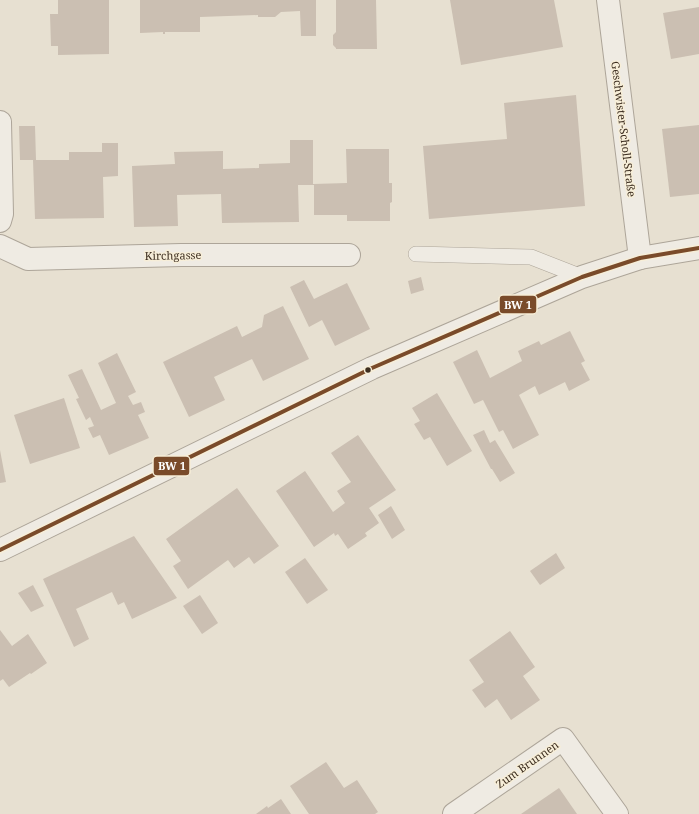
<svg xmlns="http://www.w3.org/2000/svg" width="699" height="814" font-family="'Noto Serif',serif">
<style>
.building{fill:#cbbfb2}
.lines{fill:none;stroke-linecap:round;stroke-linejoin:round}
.lane-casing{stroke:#ada599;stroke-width:16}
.street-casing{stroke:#ada599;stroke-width:24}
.lane{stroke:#efebe3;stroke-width:15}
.street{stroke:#efebe3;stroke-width:22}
.bus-1-casing{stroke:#f7eed8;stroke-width:7}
.bus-1{stroke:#7a4b2a;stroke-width:4}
.bus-dot{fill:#3d2e20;stroke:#f7eed8;stroke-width:1.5}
.labels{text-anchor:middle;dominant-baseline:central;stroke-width:3;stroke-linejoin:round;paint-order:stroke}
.street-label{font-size:11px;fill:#3d2e20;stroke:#f7eed8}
.line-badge{stroke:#f7eed8;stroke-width:1.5}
.badge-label{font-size:11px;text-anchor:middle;font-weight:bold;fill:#fff}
</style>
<rect width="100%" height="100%" fill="#e7e0d1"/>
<!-- building -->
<g class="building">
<path d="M 58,0 L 109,0 L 109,54 L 58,55 L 58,46 L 51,46 L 50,14 L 58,14 Z"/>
<path d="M 140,0 L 316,0 L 316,36 L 301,36 L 300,11 L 281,12 L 275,17 L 258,17 L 258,15 L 200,17 L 200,32 L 165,32 L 165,34 L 163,34 L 163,32 L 140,33 Z"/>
<path d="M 336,0 L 376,0 L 377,49 L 336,49 L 336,48 L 333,45 L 333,35 L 336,32 Z"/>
<path d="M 450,0 L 554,0 L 563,47 L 461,65 Z"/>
<path d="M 699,7 L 699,54 L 671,59 L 663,13 Z"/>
<path d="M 576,95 L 585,206 L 429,219 L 423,146 L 507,139 L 504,103 Z"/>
<path d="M 699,125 L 699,194 L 670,197 L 662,129 Z"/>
<path d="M 19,126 L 35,126 L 36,160 L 69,160 L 69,152 L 102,152 L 102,143 L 118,143 L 118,176 L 103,177 L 104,218 L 35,219 L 33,160 L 20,160 Z"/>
<path d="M 290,140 L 313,140 L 313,184 L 347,183 L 346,149 L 389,149 L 389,183 L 392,183 L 392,202 L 390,203 L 390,221 L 347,221 L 347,215 L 314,215 L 314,185 L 298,185 L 299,222 L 222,223 L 221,194 L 177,195 L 178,226 L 134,227 L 132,166 L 175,164 L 174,152 L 223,151 L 223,169 L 259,168 L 259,164 L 290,163 Z"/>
<path d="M 421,277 L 424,290 L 411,294 L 408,281 Z"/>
<path d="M 304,280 L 314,299 L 347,283 L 370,329 L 335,346 L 322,320 L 309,327 L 290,287 Z"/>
<path d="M 283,306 L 309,359 L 263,381 L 252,359 L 214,377 L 225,400 L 189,417 L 163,362 L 237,326 L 242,337 L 262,327 L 264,315 Z"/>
<path d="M 570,331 L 585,361 L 581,363 L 590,380 L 569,391 L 565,382 L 539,395 L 535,386 L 519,395 L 539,435 L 513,449 L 503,430 L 499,432 L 483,400 L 474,404 L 453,362 L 477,350 L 490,378 L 522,361 L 518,351 L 539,341 L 541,345 Z"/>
<path d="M 117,353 L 136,392 L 128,396 L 133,405 L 141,402 L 145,412 L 138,415 L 149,438 L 109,455 L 100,435 L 93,438 L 88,428 L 94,426 L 90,417 L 86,420 L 76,399 L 79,398 L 68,375 L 82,369 L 101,410 L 116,403 L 98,363 Z"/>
<path d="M 437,393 L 472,451 L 447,466 L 430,437 L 424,440 L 414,424 L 420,421 L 412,408 Z"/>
<path d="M 64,398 L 80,448 L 30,464 L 14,415 Z"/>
<path d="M 484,430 L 490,443 L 495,440 L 515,473 L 500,482 L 492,469 L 491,469 L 473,435 Z"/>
<path d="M 358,435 L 396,490 L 369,508 L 379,523 L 365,533 L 367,536 L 348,549 L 338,534 L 335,536 L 334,533 L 314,547 L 276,491 L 305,471 L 333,512 L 345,503 L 337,491 L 351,482 L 331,453 Z"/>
<path d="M 0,450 L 6,482 L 0,483 Z"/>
<path d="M 237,488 L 279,546 L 254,564 L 249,557 L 234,568 L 228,560 L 188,589 L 173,566 L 181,561 L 166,539 Z"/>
<path d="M 391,506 L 405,530 L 392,539 L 378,515 Z"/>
<path d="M 134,536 L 177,598 L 132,619 L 124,602 L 118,605 L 112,592 L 76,609 L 89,639 L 74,647 L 43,579 Z"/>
<path d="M 556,553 L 565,568 L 540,585 L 530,571 Z"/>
<path d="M 305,558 L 328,590 L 307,604 L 285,572 Z"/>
<path d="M 33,585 L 44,606 L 31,612 L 18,593 Z"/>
<path d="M 200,595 L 218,623 L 202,634 L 183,606 Z"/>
<path d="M 0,630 L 12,646 L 28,634 L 47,663 L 31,674 L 30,673 L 9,687 L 3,679 L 0,681 Z"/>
<path d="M 510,631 L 535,667 L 523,676 L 540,700 L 511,720 L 497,699 L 485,708 L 472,690 L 484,682 L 469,660 Z"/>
<path d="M 326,762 L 344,788 L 357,780 L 378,812 L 375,814 L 309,814 L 290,786 Z"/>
<path d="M 559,788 L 577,814 L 521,814 Z"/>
<path d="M 281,799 L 291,814 L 256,814 L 267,806 L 268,808 Z"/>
</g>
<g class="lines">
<defs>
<path id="lane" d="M 416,254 L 531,257 L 582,277"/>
<g id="street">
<path d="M 608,0 L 640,258"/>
<path d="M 0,122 L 2,214 L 0,221"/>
<path d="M 0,246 L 28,259 L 181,255 L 349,255"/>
<path d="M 0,550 L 372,368 L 582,277 L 640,258 L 699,248"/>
<path d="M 454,814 L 563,739 L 617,814"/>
</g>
</defs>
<!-- lane casing -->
<use href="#lane" class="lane-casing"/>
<!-- street casing -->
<use href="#street" class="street-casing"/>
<!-- lane -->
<use href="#lane" class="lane"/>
<!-- street -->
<use href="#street" class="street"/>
<defs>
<path id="bus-1" d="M 0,550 L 372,368 L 582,277 L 640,258 L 699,248"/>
</defs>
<!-- bus-1 casing -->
<use href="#bus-1" class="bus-1-casing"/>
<!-- bus-1 -->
<use href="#bus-1" class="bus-1"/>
</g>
<!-- markers -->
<circle class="bus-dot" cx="368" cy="370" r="3.5"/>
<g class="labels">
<!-- street labels -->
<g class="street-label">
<text transform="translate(624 129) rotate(83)">Geschwister-Scholl-Straße</text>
<text transform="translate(173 255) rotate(-1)">Kirchgasse</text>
<text transform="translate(527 764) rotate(-35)">Zum Brunnen</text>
</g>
</g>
<g class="line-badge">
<rect x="499" y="295" width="38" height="19" rx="4" fill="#7a4b2a"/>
<rect x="153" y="456" width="37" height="20" rx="4" fill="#7a4b2a"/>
</g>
<g class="badge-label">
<text x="518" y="309">BW 1</text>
<text x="172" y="470">BW 1</text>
</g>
</svg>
